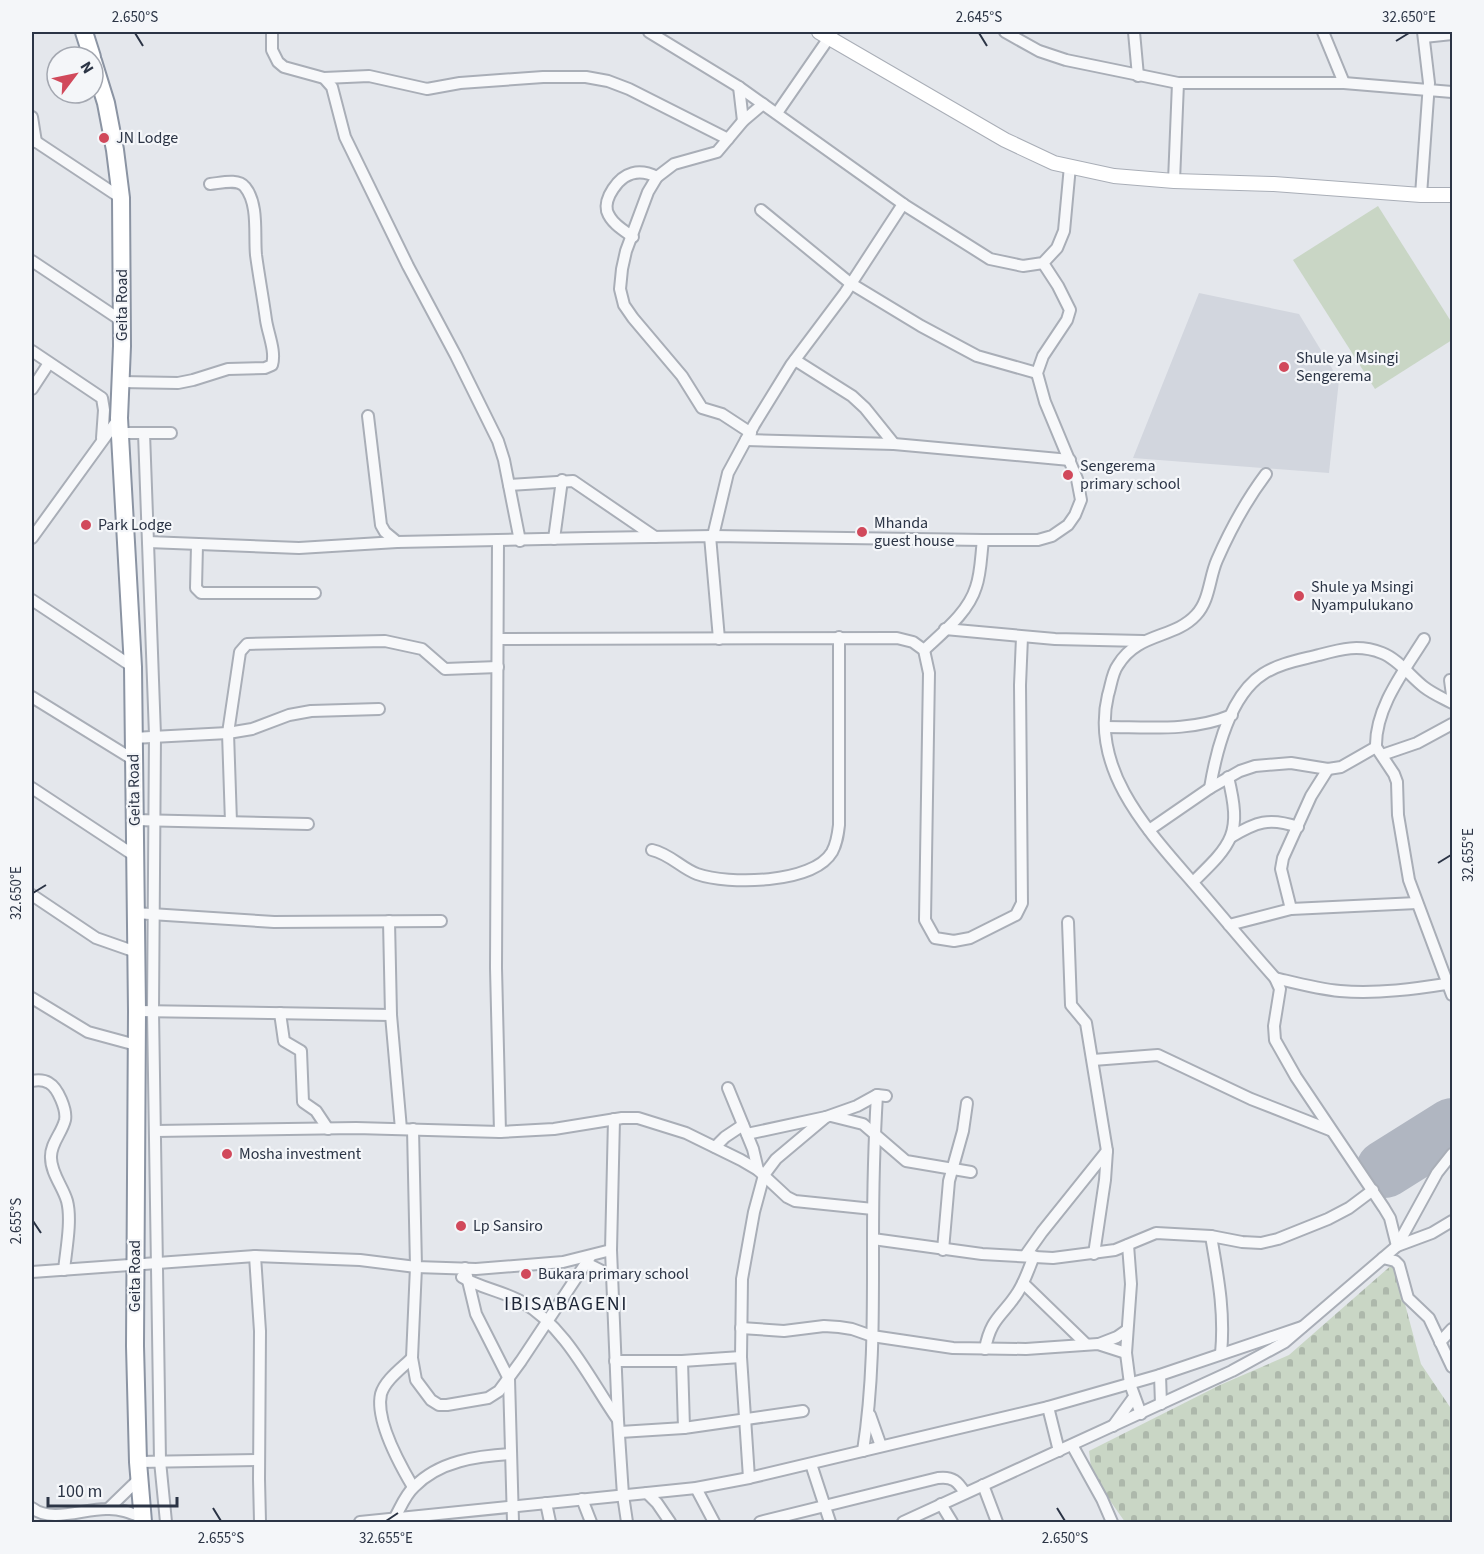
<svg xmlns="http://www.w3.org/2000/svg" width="1484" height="1554" font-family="'Source Sans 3',sans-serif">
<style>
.built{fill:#d2d6de}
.cemetery{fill:url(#cemetery-stones)}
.park{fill:#c9d6c5}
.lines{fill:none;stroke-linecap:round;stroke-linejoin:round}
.runway{stroke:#b0b6c1;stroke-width:58}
.minor-casing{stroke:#a9aeb7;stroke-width:14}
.secondary-casing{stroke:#a9aeb7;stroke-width:16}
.trunk-casing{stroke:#8b94a3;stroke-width:20}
.minor{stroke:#f7f8fa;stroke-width:10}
.secondary{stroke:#fff;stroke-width:14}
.trunk{stroke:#fff;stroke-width:16}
.ticks{fill:none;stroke:#2b3445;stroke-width:2}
.poi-dot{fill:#d1495b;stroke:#f4f6f9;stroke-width:2}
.labels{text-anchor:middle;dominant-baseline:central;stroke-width:4.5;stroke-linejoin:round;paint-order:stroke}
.poi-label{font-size:16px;fill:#2b3445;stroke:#f4f6f9;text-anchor:start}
.street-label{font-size:16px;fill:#2b3445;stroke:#f4f6f9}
.quarter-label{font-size:20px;letter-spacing:1.5px;fill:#1d2536;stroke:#f4f6f9}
.neatline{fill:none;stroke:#2b3445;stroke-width:2}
.ticks-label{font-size:15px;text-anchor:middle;fill:#2b3445}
</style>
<defs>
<pattern id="cemetery-stones" width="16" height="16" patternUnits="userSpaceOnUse" patternTransform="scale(1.5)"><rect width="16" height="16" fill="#c9d6c5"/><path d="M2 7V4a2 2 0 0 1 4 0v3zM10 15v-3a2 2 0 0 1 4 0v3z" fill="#adb8ab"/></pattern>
</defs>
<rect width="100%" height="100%" fill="#e4e7ec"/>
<!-- built -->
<g class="built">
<path d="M 1199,293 L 1299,314 L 1339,380 L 1329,473 L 1133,458 Z"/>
<path d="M 1452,1111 L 1452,1133 L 1373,1182 L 1365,1166 Z"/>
</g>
<!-- cemetery -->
<path class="cemetery" d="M 1394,1263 L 1421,1364 L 1452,1410 L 1452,1522 L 1125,1522 L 1092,1475 L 1089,1451 L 1220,1385 L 1289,1355 Z"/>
<!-- park -->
<path class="park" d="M 1378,206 L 1452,323 L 1452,340 L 1375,389 L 1293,260 Z"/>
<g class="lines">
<!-- runway -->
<path class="runway" d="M 1385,1169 L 1452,1127"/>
<defs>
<g id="minor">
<path d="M 272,32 L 272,50 L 278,62 L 284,67 L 324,78 L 332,87 L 345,137 L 408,266 L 456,356 L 498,441 L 504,460 L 520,541"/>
<path d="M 649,32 L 739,87 L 906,206 L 990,259 L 1023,266 L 1043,263 L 1057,248 L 1064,231 L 1070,166"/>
<path d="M 1005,32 L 1039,51 L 1066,60 L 1178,83 L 1344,83 L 1452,92"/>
<path d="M 1134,32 L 1138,76"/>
<path d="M 1323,32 L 1344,83"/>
<path d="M 1424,37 L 1452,34"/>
<path d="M 324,78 L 369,76 L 427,89 L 460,83 L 543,77 L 586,77 L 608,81 L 629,89 L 728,139"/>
<path d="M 739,87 L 743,121"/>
<path d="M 777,113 L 833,32"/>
<path d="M 32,117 L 36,142"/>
<path d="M 32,139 L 121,198"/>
<path d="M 1174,181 L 1178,83"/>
<path d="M 1421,195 L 1429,83 L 1423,32"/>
<path d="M 761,210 L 850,283 L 921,326 L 977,356 L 1037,373"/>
<path d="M 633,237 C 623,230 611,223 607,211 C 605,202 609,195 613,189 C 624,172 639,168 657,177"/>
<path d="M 32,261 L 122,321"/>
<path d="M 32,351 L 102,398 L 104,410 L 102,438"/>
<path d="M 795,360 L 852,396 L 865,408 L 894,444"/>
<path d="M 121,382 L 178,383 L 193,380 L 228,369 L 265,368 L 272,365 C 276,351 268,334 266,320 C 263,298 259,277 256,255 C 254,235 259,204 245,187 C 238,178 221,183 210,184"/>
<path d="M 32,389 L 49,363"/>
<path d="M 368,416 L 381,525 L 385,532 L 397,542"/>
<path d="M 120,433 L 171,433"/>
<path d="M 144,433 L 155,735 L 153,1011 L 160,1461 L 166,1522"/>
<path d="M 751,433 L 722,414 L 702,408 L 682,376 L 633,318 L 624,305 L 620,289 L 622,269 L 626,251 L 648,192 L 657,177 L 674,164 L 717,152 L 743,121 L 763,104"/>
<path d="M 746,440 L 894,444 L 1070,460"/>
<path d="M 1266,474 C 1245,502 1231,528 1217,560 C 1209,578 1210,600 1196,615 C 1174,639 1138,632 1118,665 C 1112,673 1111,686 1108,695 C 1089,774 1155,838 1201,892 C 1226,921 1250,950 1275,978 L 1280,989 L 1274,1026 L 1275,1040 L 1296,1077 L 1384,1208 L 1390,1218 L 1397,1246 L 1432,1233 L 1452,1221"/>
<path d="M 509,485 L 573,481 L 655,537"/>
<path d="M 710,536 L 719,639"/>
<path d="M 713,536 L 728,473 L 754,425 L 791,365 L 845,293 L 903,204"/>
<path d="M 32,538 L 119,418"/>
<path d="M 554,539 L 562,480"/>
<path d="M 498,540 L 496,968 L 500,1132"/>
<path d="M 148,542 L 299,548 L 397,542 L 589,538 L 713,536 L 983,540 L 1038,540 L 1052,536 L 1068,525 L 1075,515 L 1081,500 L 1077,479 L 1045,402 L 1037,373 L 1043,356 L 1067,320 L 1070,310 L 1058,286 L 1043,263"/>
<path d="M 197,545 L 196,588 L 201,593 L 315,593"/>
<path d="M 32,600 L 133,667"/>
<path d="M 945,629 L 1055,639 L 1143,641"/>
<path d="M 498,639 L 897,638 L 913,642 L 924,650 L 929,673 L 925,920 L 935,938 L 954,941 L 970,938 L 1016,915 L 1022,903 L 1020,685 L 1022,637"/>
<path d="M 1424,639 C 1404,671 1375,708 1376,747 L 1394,774 L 1397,782 L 1398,815 L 1409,880 L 1452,995"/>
<path d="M 924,650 C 943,632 968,613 976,587 C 981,573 981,555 983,540"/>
<path d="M 1450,680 L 1452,695"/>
<path d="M 32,697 L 134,760"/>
<path d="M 1105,727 C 1148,727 1191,732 1232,715"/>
<path d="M 133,738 L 228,733 L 252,729 L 289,715 L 311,711 L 379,709"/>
<path d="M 1382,755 L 1417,743 L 1452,724"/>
<path d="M 32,788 L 135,856"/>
<path d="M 1210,788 C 1216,752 1230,695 1263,674 C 1280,663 1300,660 1319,655 C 1341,649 1359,644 1382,653 C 1398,659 1411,677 1424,687 C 1433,694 1443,698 1452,703"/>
<path d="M 134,820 L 308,824"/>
<path d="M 231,822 L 228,733 L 240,652 L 247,644 L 385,641 L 422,649 L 445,669 L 498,667"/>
<path d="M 1149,830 L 1210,788 L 1240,771 L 1255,766 L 1291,763 L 1328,769 L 1341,767 L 1376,747"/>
<path d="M 1231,837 C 1256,822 1269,817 1298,827"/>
<path d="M 652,850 C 670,854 681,868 697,874 C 728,885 813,884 832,852 C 837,843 838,834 839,825 L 839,637"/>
<path d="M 1193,882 C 1233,843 1242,834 1228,777"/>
<path d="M 32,895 L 96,938 L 136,952"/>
<path d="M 1291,909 L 1281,869 L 1283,858 L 1311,796 L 1328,769"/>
<path d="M 135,913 L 274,922 L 441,921"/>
<path d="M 389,921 L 391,1015 L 401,1129"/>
<path d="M 1068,922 L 1071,1005 L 1086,1023 L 1107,1151 L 1105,1180 L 1094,1254"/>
<path d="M 1229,925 L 1291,909 L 1417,903"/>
<path d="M 1275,978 C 1296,983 1318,989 1340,991 C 1378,994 1415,989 1452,983"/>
<path d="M 32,998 L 88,1032 L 136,1045"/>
<path d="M 137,1011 L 391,1015"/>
<path d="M 280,1013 L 284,1041 L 301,1051 L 303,1102 L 316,1111 L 328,1129"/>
<path d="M 1093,1060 L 1158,1055 L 1251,1099 L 1330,1130"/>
<path d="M 32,1081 C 37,1080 44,1080 49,1083 C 58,1088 67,1110 65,1120 C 62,1133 50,1144 51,1158 C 51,1173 63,1187 67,1201 C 72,1220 66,1250 64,1270"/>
<path d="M 728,1088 L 753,1149 L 758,1170"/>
<path d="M 831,1116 L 863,1124 L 906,1161 L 971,1172"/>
<path d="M 614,1119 L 611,1250 L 618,1420 L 623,1495 L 627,1522"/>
<path d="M 413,1129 L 416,1267 L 412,1358 L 416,1380 L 431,1400 L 439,1405 L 447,1405 L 488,1398 L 499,1391 L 521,1361 L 590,1257"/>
<path d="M 155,1131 L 356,1128 L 500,1132 L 554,1129 L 622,1118 L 638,1118 L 686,1133 L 741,1160 L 758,1170 L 787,1197 L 795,1201 L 873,1209"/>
<path d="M 747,1134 L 826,1117 L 857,1106 L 877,1095 L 886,1096"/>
<path d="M 715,1147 L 725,1137 L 743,1125"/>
<path d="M 1211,1236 C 1218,1277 1225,1312 1221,1354"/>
<path d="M 873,1239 L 982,1254 L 1053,1258 L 1115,1250 L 1156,1233 L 1211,1236 L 1242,1242 L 1261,1243 L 1278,1239 L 1328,1219 L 1349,1208 L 1373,1190"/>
<path d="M 1128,1245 L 1131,1284 L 1126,1353 L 1130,1384 L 1141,1414"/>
<path d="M 943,1250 L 949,1181 L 963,1131 L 967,1103"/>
<path d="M 255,1256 L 260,1331 L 259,1479 L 260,1522"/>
<path d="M 1025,1256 L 1042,1232 L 1107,1151"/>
<path d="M 1383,1258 L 1395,1261 L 1399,1265 L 1408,1298 L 1429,1318 L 1452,1367"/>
<path d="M 586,1263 L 612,1276"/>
<path d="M 465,1268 L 476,1314 L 509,1379 L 513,1522"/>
<path d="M 32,1272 L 255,1256 L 360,1260 L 416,1267 L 476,1269 L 563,1262 L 611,1250"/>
<path d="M 462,1277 C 480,1288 503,1291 522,1302 C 566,1327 590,1380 618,1420"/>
<path d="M 1023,1283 L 1086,1344"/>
<path d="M 741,1328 L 784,1331 L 824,1326 L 839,1327 L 852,1329 L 872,1336 L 953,1348 L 1026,1349 L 1098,1344 L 1126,1353"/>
<path d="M 1440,1342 L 1452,1329"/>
<path d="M 1099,1344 L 1117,1337 L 1127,1330"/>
<path d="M 985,1349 C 991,1317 1003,1316 1018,1292 C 1025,1281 1029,1268 1034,1256"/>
<path d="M 412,1358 C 402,1368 385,1380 381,1394 C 375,1420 400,1465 413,1487"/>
<path d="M 615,1361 L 682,1361 L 741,1357"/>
<path d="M 682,1361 L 684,1428"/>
<path d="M 1160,1375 L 1161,1404"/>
<path d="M 1048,1407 L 1059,1451"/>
<path d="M 870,1415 L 881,1446"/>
<path d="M 1113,1426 L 1134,1397"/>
<path d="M 620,1432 L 684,1428 L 803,1411"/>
<path d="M 1072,1445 L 1102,1499 L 1112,1522"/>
<path d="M 863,1451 C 874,1381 873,1311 873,1241 C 873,1193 874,1144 877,1095"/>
<path d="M 138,1462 L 259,1460"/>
<path d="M 811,1464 L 830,1522"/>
<path d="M 749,1478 L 741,1357 L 742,1279 L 754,1212 L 764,1175 L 776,1159 L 826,1117"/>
<path d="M 983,1485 L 997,1522"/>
<path d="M 696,1488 L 714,1522"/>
<path d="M 647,1493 L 657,1503 L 670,1522"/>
<path d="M 582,1499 L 591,1522"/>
<path d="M 546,1503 L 550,1522"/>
<path d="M 941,1504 L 952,1522"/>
<path d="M 32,1508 C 51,1523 83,1509 106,1509 C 119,1508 131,1513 143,1518"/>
<path d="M 109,1508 L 139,1479"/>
<path d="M 394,1519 C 400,1509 405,1495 414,1487 C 439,1461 477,1456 511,1454"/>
<path d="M 360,1522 L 647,1493 L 696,1488 L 749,1478 L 1048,1407 L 1160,1375 L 1302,1327"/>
<path d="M 760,1522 L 938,1478 C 953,1476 958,1482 965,1493"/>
<path d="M 903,1522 L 1232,1371 L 1285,1342 L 1397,1246 L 1437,1173 L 1452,1154"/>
</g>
<path id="secondary" d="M 819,32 L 1005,140 L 1054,163 L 1114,176 L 1174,181 L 1274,184 L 1421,195 L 1452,195"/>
<g id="trunk">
<path d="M 84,32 L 92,57"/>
<path d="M 93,61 L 106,103 L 115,150 L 121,198 L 122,346 L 119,418 L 133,667 L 137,1011 L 135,1346 L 138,1462 L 143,1522"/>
</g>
</defs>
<!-- minor casing -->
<use href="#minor" class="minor-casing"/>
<!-- secondary casing -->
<use href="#secondary" class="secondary-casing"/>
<!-- trunk casing -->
<use href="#trunk" class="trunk-casing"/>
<!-- minor -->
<use href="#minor" class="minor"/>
<!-- secondary -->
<use href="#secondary" class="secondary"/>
<!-- trunk -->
<use href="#trunk" class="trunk"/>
</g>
<!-- ticks -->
<path class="ticks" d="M 135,33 L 143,46M 979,33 L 987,46M 1396,41 L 1409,33M 1438,863 L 1451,855M 33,893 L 46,885M 33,1221 L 41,1233M 213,1508 L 221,1521M 1057,1508 L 1065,1521M 386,1521 L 398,1513"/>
<!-- markers -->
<g class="poi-dot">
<circle cx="104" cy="138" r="6"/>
<circle cx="1284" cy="367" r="6"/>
<circle cx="1068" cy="475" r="6"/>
<circle cx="86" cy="525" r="6"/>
<circle cx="862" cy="532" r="6"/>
<circle cx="1299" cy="596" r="6"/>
<circle cx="227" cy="1154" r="6"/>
<circle cx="461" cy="1226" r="6"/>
<circle cx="526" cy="1274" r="6"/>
</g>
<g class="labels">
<!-- poi labels -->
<g class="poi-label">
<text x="116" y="138">JN Lodge</text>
<text x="1296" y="358">Shule ya Msingi<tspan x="1296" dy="18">Sengerema</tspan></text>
<text x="1080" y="466">Sengerema<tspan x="1080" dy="18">primary school</tspan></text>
<text x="874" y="523">Mhanda<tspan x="874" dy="18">guest house</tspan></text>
<text x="98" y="525">Park Lodge</text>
<text x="1311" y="587">Shule ya Msingi<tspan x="1311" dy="18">Nyampulukano</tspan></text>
<text x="239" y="1154">Mosha investment</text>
<text x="473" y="1226">Lp Sansiro</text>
<text x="538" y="1274">Bukara primary school</text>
</g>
<!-- street labels -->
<g class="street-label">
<text transform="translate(122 305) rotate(-90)">Geita Road</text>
<text transform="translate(134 790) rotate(-91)">Geita Road</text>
<text transform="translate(135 1276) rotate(-90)">Geita Road</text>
</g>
<!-- quarter labels -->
<g class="quarter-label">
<text x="566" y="1304">IBISABAGENI</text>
</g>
</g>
<!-- border -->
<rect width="1484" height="1554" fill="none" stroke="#f4f6f9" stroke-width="66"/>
<!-- north arrow -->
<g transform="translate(75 75) rotate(58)"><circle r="28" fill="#f4f6f9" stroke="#a4a8b1" stroke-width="1.5"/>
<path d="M0-4.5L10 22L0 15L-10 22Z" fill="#d1495b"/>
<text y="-9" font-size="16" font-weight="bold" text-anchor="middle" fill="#2b3445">N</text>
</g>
<!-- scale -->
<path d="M48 1497v9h129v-9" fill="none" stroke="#2b3445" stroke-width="3"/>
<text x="57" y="1497" font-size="18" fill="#2b3445" stroke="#f4f6f9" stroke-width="4.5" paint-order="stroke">100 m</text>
<rect x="33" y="33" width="1418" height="1488" class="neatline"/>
<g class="ticks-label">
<text x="135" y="22">2.650°S</text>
<text x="979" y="22">2.645°S</text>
<text x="1409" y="22">32.650°E</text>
<text transform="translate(1468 855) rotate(-90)" y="5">32.655°E</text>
<text transform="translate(16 893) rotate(-90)" y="5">32.650°E</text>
<text transform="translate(16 1221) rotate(-90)" y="5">2.655°S</text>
<text x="221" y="1543">2.655°S</text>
<text x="386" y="1543">32.655°E</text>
<text x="1065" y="1543">2.650°S</text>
</g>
</svg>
